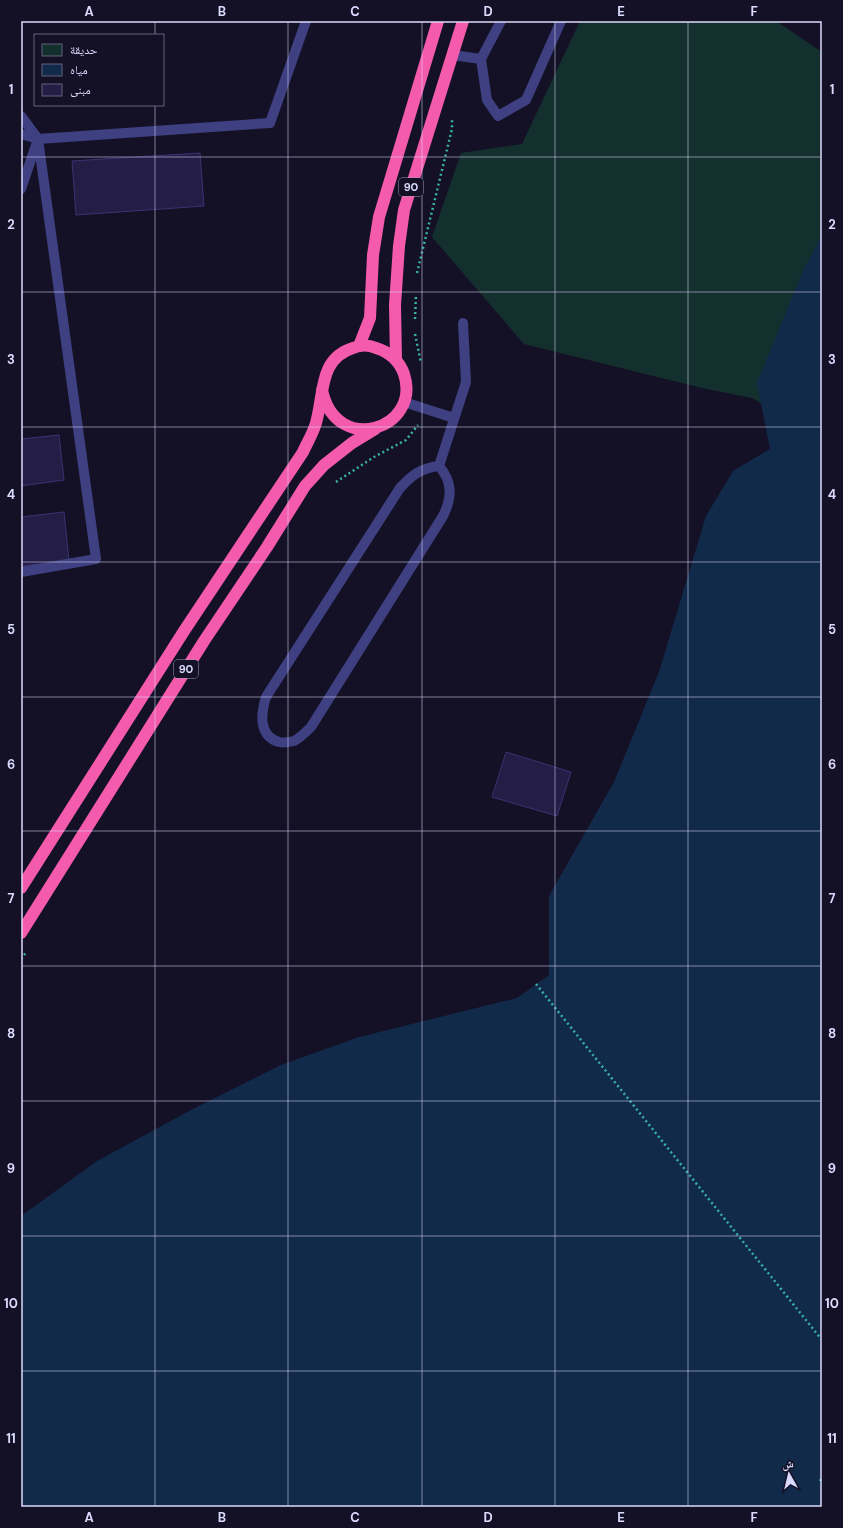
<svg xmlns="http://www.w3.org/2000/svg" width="843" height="1528" font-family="'DM Sans','Noto Naskh Arabic',sans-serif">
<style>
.green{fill:#14302e}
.water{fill:#122a4a}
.building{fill:#241e46;stroke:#3b3271}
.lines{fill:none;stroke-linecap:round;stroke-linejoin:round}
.path{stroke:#37b2a4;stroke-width:2.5;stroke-dasharray:2 3;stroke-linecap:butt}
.lane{stroke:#3f4082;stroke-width:10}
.highway{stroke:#f55bac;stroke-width:12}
.grid{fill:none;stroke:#dbd9fd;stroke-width:1;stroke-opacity:0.55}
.labels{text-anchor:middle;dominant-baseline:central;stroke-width:3;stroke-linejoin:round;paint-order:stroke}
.shield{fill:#141126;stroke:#9f9dbc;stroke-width:1}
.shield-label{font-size:11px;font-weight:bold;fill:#dbd9fd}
.neatline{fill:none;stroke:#dbd9fd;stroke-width:1.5}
.grid-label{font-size:13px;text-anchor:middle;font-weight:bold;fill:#dbd9fd}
</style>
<rect width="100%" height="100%" fill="#141126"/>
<!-- green -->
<path class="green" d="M 580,21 L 776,21 L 822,52 L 822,491 L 787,419 L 752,398 L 702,388 L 524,344 L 432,237 L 461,153 L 522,144 Z"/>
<!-- water -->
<path class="water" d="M 822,235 L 822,1507 L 21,1507 L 21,1216 L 97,1161 L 189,1111 L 281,1065 L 359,1037 L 517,998 L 549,975 L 549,896 L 614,782 L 659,672 L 706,516 L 733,471 L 770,449 L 757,383 L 803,271 Z"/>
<!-- building -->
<g class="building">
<path d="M 200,153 L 204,206 L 76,215 L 72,161 Z"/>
<path d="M 59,435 L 64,480 L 21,486 L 21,439 Z"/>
<path d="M 64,512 L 69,561 L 21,566 L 21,517 Z"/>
<path d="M 506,752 L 571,772 L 557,816 L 492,797 Z"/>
</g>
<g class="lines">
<!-- path -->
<g class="path">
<path d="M 417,273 L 452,129 L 452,120"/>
<path d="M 415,319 L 416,294"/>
<path d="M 415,334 L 421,363"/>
<path d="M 336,482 L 374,457 L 406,440 L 418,425"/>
<path d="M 21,959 L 27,951"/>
<path d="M 536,984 L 822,1340"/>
<path d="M 820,1481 L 822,1477"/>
</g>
<!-- lane -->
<g class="lane">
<path d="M 452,55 L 481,59 L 501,21"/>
<path d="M 481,59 L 487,100 L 498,116 L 526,100 L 561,21"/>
<path d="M 21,116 L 38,139 L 270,123 L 306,21"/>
<path d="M 21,134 L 38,139"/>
<path d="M 21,189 L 38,139 L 96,559 L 21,572"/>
<path d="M 404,402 L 454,418"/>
<path d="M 439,466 C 453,482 452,498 443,516 L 311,727 C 306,732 300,738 294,741 C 290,742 283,743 279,742 C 258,736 261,713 266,697 L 400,488 C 412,475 421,468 439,466 Z"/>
<path d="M 439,466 L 466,382 L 463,323"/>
</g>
<!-- highway -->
<g class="highway">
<path d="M 359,346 L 370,318 L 373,255 L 379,217 L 438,21"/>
<path d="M 396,360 L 395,305 L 399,246 L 404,210 L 463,21"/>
<path d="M 21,888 L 184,631 L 303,452 C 308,441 315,430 317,419 C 324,391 320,358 353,348 C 360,345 369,345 376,348 C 389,352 399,360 404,374 C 422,429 336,457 322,390"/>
<path d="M 21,933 L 204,641 L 267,547 L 305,486 L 324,465 L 352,443 L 375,429"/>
</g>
</g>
<!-- grid -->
<path class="grid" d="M 155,21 L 155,35M 288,21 L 288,1507M 422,21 L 422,1507M 555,21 L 555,1507M 688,21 L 688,1507M 155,105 L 155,1507M 21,157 L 822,157M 21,292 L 822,292M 21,427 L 822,427M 21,562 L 822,562M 21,697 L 822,697M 21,831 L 822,831M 21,966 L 822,966M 21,1101 L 822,1101M 21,1236 L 822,1236M 21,1371 L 822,1371"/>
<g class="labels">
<!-- shield labels -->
<g class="shield">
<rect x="399" y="178" width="24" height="18" rx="3"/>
<rect x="174" y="660" width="24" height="18" rx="3"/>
</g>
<g class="shield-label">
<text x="411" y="187">90</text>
<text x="186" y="669">90</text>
</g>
</g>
<!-- border -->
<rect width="843" height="1528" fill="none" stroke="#141126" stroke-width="44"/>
<!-- legend -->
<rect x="34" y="34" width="130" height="72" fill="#141126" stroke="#64617c"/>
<rect x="42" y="44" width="20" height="12" fill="#14302e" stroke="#64617c"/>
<text x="70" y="54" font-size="12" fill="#dbd9fd">حديقة</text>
<rect x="42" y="64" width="20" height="12" fill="#122a4a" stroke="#64617c"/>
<text x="70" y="74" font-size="12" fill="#dbd9fd">مياه</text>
<rect x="42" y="84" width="20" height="12" fill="#241e46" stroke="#64617c"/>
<text x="70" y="94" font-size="12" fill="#dbd9fd">مبنى</text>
<!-- north arrow -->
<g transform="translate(789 1474) rotate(352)" stroke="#141126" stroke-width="3" paint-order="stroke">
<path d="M0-3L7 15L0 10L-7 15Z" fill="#dbd9fd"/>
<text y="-6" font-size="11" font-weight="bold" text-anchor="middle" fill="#dbd9fd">ش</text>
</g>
<rect x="22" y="22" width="799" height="1484" class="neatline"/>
<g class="grid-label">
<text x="89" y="16">A</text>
<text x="222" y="16">B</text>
<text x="355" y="16">C</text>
<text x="488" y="16">D</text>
<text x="621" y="16">E</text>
<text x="754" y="16">F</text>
<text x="11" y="94">1</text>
<text x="832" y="94">1</text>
<text x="11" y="229">2</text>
<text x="832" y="229">2</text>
<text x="11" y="364">3</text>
<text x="832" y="364">3</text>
<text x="11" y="499">4</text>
<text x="832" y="499">4</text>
<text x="11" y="634">5</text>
<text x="832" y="634">5</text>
<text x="11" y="769">6</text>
<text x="832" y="769">6</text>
<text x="11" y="903">7</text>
<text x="832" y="903">7</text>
<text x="11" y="1038">8</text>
<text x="832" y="1038">8</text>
<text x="11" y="1173">9</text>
<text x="832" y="1173">9</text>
<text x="11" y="1308">10</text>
<text x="832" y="1308">10</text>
<text x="11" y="1443">11</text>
<text x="832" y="1443">11</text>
<text x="89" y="1522">A</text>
<text x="222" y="1522">B</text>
<text x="355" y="1522">C</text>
<text x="488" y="1522">D</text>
<text x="621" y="1522">E</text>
<text x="754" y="1522">F</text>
</g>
</svg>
